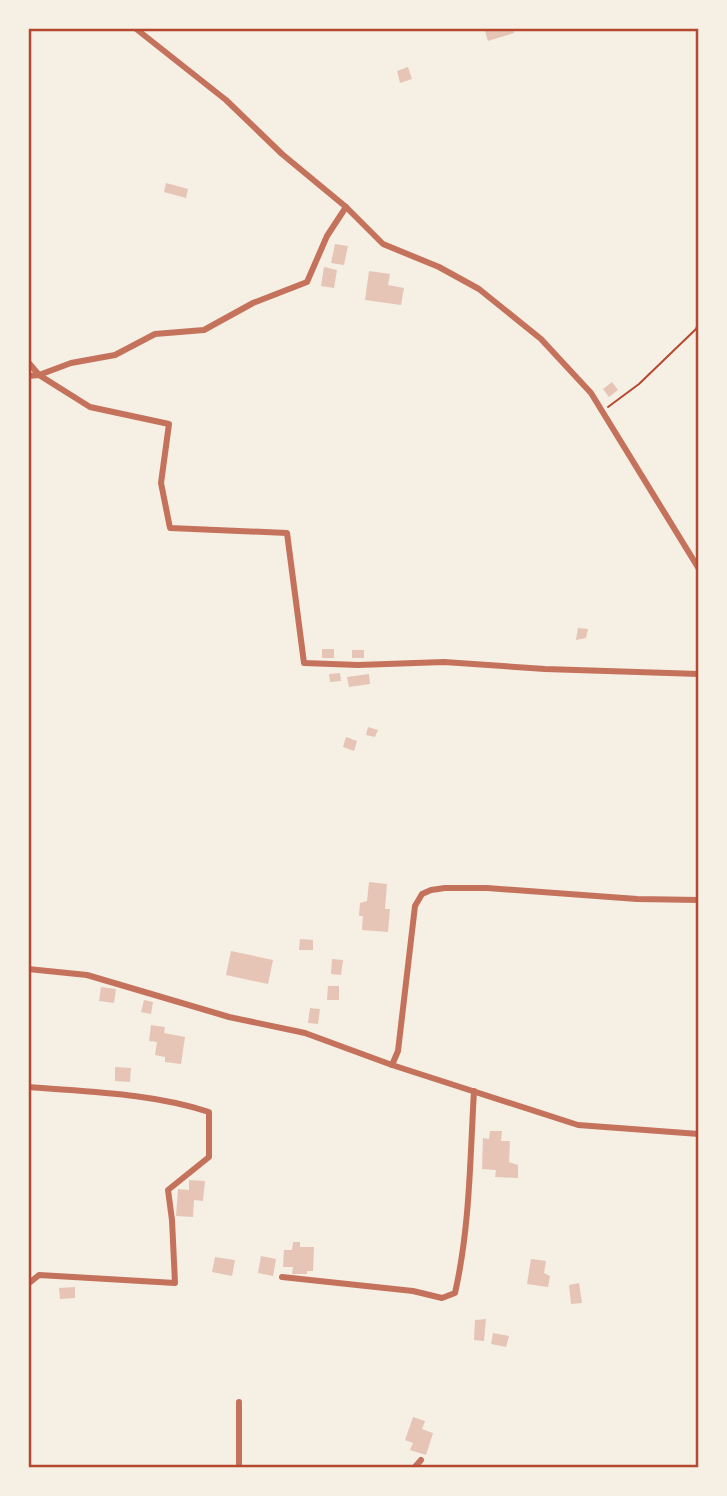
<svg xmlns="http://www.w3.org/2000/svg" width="727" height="1496" font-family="'Space Grotesk',sans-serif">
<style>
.building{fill:#e6c5b7}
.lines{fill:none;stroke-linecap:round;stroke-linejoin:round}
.path{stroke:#b5482f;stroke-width:2}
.minor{stroke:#c5725c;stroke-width:6}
.neatline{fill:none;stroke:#b5482f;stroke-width:2.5}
</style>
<rect width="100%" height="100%" fill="#f6efe4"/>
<!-- building -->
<g class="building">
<path d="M 484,28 L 513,28 L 514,33 L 488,41 Z"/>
<path d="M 408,67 L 412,79 L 400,83 L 397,71 Z"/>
<path d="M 166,183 L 188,189 L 186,198 L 164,192 Z"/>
<path d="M 335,244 L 348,246 L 344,265 L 331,263 Z"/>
<path d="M 324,267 L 337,270 L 334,288 L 321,286 Z"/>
<path d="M 369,271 L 390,274 L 388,285 L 404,288 L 401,305 L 365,300 Z"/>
<path d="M 612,382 L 618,390 L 609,397 L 603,389 Z"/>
<path d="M 578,628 L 588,629 L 586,638 L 576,640 Z"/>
<rect x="322" y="649" width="12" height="9"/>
<rect x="352" y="650" width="12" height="8"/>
<path d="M 340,673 L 341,681 L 330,682 L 329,674 Z"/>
<path d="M 369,674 L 370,684 L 349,687 L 347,677 Z"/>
<path d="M 368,727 L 378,730 L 375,737 L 366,735 Z"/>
<path d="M 346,737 L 357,741 L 354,751 L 343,747 Z"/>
<path d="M 369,882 L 387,884 L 385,909 L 390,909 L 388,932 L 362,930 L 363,916 L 359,916 L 360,903 L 367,901 Z"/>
<path d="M 300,939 L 313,940 L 313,950 L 299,950 Z"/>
<path d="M 231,951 L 273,960 L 268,984 L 226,975 Z"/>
<path d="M 332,959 L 343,960 L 341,975 L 331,974 Z"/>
<path d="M 328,986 L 339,986 L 339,1000 L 327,1000 Z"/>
<path d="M 101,987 L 116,989 L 114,1003 L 99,1001 Z"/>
<path d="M 144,1000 L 153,1002 L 151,1014 L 141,1012 Z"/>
<path d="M 310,1008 L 320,1009 L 318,1024 L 308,1023 Z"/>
<path d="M 151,1025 L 165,1027 L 164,1033 L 185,1037 L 181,1064 L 165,1062 L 165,1057 L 155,1055 L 157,1042 L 149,1041 Z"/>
<path d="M 115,1067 L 131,1068 L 130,1082 L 115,1081 Z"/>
<path d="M 490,1131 L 502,1131 L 501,1141 L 510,1141 L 509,1162 L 518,1165 L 518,1178 L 495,1177 L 496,1170 L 482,1169 L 483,1138 L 489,1139 Z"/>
<path d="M 189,1180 L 205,1181 L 203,1201 L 194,1200 L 193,1217 L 176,1216 L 178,1189 L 189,1190 Z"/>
<path d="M 293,1242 L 300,1242 L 300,1247 L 314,1247 L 313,1271 L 307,1271 L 307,1274 L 292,1274 L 293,1267 L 283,1267 L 284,1250 L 292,1250 Z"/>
<path d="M 261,1256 L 276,1259 L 273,1276 L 258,1273 Z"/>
<path d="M 215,1257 L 235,1260 L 232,1276 L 212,1272 Z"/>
<path d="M 531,1259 L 546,1261 L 544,1273 L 550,1276 L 548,1287 L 527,1284 Z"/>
<path d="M 579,1283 L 582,1303 L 571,1304 L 569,1285 Z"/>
<path d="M 75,1287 L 75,1298 L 60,1299 L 59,1288 Z"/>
<path d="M 486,1319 L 484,1341 L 474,1340 L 475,1320 Z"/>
<path d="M 493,1333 L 509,1336 L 506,1347 L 491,1344 Z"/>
<path d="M 413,1417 L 425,1421 L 422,1429 L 433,1433 L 426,1455 L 410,1450 L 413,1443 L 405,1440 Z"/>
</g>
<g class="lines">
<!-- path -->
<path class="path" d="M 608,407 L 639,384 L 696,329 L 699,322"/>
<!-- minor -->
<g class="minor">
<path d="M 135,28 L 226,100 L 282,154 L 346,207 L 383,244 L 439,267 L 479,289 L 541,339 L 591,393 L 699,569"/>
<path d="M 28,362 L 39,375 L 90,407 L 169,424 L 161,483 L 170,528 L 287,533 L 304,663 L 358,665 L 444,662 L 545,669 L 699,674"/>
<path d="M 28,376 L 39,375 L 71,363 L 115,355 L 155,334 L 204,330 L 253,303 L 307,282 L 327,236 L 346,207"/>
<path d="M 28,969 L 87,975 L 229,1017 L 305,1033 L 392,1065 L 578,1125 L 699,1134"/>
<path d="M 392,1065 L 398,1051 L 415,906 L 422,894 L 431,890 L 445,888 L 487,888 L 637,899 L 699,900"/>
<path d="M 28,1087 C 88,1092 151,1093 209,1112 L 209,1157 L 168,1190 L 172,1220 L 175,1283 L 39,1275 L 28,1284"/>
<path d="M 282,1277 L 413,1291 L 442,1298 L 455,1293 C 470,1227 470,1158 474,1091"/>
<path d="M 239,1468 L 239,1402"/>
<path d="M 414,1468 L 421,1460"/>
</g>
</g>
<!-- border -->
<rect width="727" height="1496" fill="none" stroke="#f6efe4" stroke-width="60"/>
<rect x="30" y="30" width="667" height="1436" class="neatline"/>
</svg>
